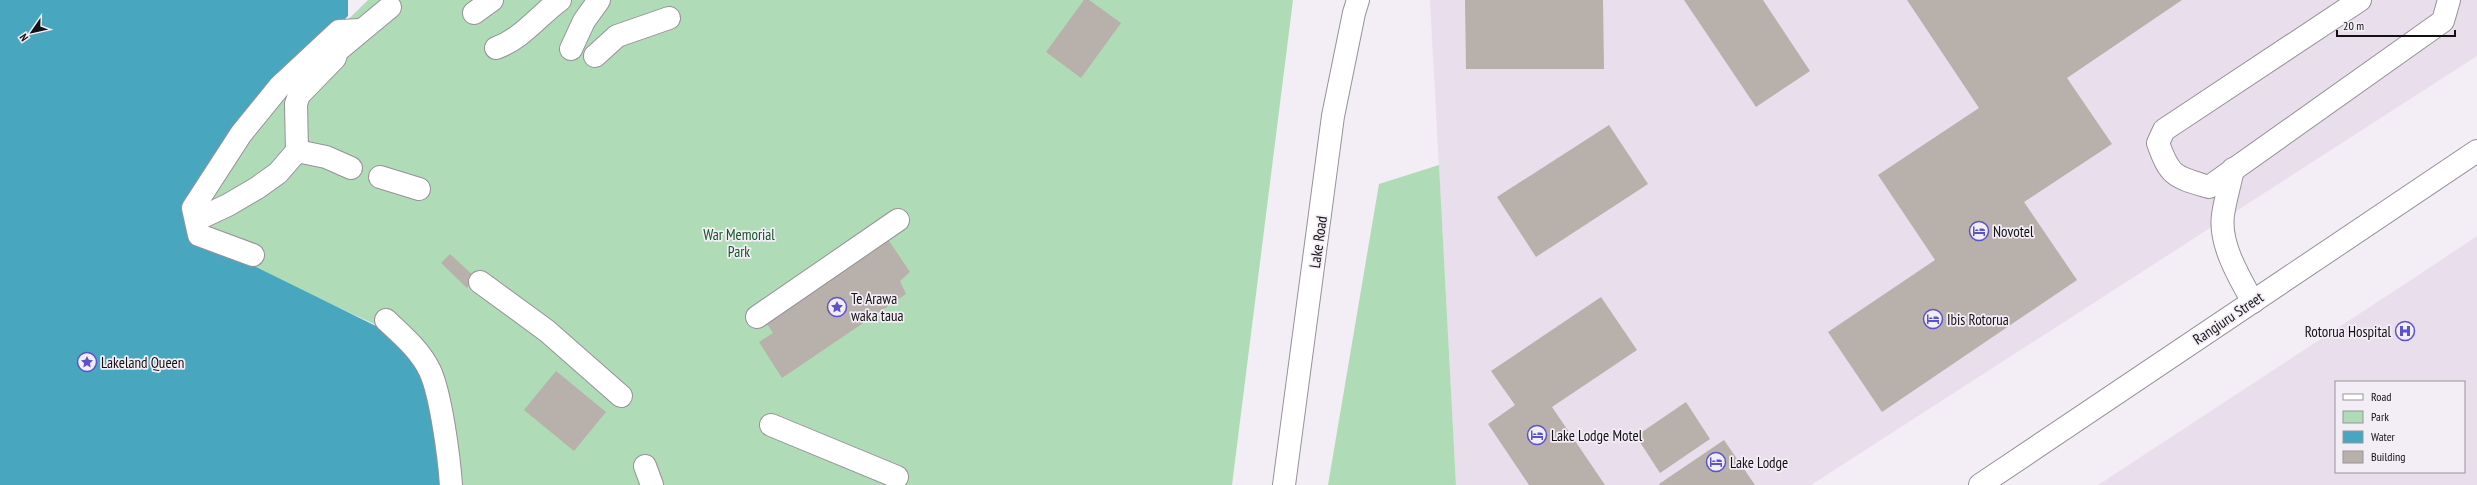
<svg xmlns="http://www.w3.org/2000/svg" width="2477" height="485" font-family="'PT Sans Narrow',sans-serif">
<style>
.built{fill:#e9deec;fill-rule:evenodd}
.green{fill:#b0dbb7}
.water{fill:#49a6bf}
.building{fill:#b8b0aa}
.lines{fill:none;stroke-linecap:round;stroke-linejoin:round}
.minor-casing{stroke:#979199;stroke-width:24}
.minor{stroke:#fff;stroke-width:22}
.labels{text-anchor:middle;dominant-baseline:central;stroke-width:3.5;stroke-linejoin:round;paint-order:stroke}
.poi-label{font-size:15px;fill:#131114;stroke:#f3edf5;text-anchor:start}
.park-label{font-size:15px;fill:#125628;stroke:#f3edf5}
.street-label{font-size:15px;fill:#131114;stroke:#f3edf5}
</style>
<rect width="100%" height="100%" fill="#f3edf5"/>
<!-- built -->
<g class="built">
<path d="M 1430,0 L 2477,0 L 2477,56 L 1811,485 L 1456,485 Z"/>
<path d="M 2477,236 L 2477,485 L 2098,485 L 2411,280 ZM 2336,382 L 2464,382 L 2464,472 L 2336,472 Z"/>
</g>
<!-- green -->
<g class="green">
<path d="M 368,0 L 1293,0 L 1232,485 L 440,485 L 383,328 L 195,242 L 238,128 Z"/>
<path d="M 1439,165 L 1456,485 L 1328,485 L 1379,184 Z"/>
</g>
<!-- water -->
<path class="water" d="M 0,0 L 348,0 L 348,16 L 315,47 L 184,208 L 240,259 L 384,330 L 409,355 L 428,390 L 442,485 L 0,485 Z"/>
<!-- building -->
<g class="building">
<path d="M 1084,0 L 1089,0 L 1121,23 L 1081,78 L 1046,52 Z"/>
<path d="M 1465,0 L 1603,0 L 1604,69 L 1466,69 Z"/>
<path d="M 1684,0 L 1763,0 L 1810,71 L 1756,107 Z"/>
<path d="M 1907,0 L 2182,0 L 2067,78 L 2112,144 L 2024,202 L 2077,280 L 1882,412 L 1828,332 L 1935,260 L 1878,175 L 1979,108 Z"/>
<path d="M 1609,125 L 1648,184 L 1536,257 L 1497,197 Z"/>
<path d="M 887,238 L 910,272 L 900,281 L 906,294 L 782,378 L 759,342 L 773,333 L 765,321 Z"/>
<path d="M 450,254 L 476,278 L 467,288 L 441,263 Z"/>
<path d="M 1601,297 L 1637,350 L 1552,407 L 1605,485 L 1529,485 L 1488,424 L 1515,405 L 1491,371 Z"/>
<path d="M 556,371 L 606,412 L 574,451 L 524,410 Z"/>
<path d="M 1686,402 L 1710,439 L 1660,473 L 1636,436 Z"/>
<path d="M 1724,440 L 1755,485 L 1660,485 L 1659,484 Z"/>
</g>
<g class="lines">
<defs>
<g id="minor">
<path d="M 2360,0 L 2164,130 L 2158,143 C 2170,177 2175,177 2209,187 L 2443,21 L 2449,0"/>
<path d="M 474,13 L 492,0"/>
<path d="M 496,48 C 523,38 538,16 560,0"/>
<path d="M 571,49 L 584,21 L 599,0"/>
<path d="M 595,56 L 617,36 L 669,18"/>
<path d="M 297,151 L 326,157 L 351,168"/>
<path d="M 2233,169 C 2230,184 2225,200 2223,215 C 2219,244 2239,277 2253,302"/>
<path d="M 380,177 L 419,189"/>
<path d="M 196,220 L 228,205 L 257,188 L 278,173 L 297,151 L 296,104 L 299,95 L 335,58 L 337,51 L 390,7"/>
<path d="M 253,255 L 199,235 L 193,208 L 241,134 L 280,86 L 339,31 L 361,30"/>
<path d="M 480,282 L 547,331 L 621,396"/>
<path d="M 757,317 L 898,220"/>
<path d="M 386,320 C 402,335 420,350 430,371 C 441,395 449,457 451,485"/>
<path d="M 771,425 L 897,477"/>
<path d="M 645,466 L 652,485"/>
<path d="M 1284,485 L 1333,116 L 1354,13 L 1358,0"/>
<path d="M 1980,485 L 2477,151"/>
</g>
</defs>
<!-- minor casing -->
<use href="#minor" class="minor-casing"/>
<!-- minor -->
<use href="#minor" class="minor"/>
</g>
<!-- icons -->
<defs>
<symbol id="hotel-ring" viewBox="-11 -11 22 22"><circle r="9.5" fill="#f3edf5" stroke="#5b53cc" stroke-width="1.5"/><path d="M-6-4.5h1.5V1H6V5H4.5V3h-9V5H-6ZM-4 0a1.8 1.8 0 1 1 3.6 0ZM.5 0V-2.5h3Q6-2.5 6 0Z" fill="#5b53cc"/></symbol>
<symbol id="sight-ring" viewBox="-11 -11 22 22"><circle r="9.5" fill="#f3edf5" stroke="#5b53cc" stroke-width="1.5"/><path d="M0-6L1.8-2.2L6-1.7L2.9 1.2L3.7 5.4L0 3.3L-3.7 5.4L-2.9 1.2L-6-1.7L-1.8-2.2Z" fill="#5b53cc"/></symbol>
<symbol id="hospital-ring" viewBox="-11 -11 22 22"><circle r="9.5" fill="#f3edf5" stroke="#5b53cc" stroke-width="1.5"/><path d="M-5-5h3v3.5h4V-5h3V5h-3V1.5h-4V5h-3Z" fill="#5b53cc"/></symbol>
</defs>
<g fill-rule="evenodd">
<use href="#hotel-ring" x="1968" y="220" width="22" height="22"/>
<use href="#sight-ring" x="826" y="296" width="22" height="22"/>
<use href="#hotel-ring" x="1922" y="308" width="22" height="22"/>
<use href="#hospital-ring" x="2394" y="320" width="22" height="22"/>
<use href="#sight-ring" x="76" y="351" width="22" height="22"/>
<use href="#hotel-ring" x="1526" y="424" width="22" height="22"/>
<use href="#hotel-ring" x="1705" y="451" width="22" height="22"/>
</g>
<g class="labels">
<!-- poi labels -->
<g class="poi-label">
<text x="1993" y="231">Novotel</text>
<text x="851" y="298">Te Arawa<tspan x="851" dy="17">waka taua</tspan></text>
<text x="1947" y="319">Ibis Rotorua</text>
<text x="2391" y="331" text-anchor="end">Rotorua Hospital</text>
<text x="101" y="362">Lakeland Queen</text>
<text x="1551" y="435">Lake Lodge Motel</text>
<text x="1730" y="462">Lake Lodge</text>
</g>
<!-- park labels -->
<g class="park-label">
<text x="739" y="234">War Memorial<tspan x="739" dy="17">Park</tspan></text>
</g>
<!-- street labels -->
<g class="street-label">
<text transform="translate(1318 242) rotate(-82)">Lake Road</text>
<text transform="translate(2228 318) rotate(-34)">Rangiuru Street</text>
</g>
</g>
<!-- legend -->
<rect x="2335" y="381" width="130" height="92" fill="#f3edf5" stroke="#99959b"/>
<rect x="2343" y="394" width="20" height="6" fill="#ffffff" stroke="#99959b"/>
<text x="2371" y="401" font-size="12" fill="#131114">Road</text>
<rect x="2343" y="411" width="20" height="12" fill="#b0dbb7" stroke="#99959b"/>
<text x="2371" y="421" font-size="12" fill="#131114">Park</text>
<rect x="2343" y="431" width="20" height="12" fill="#49a6bf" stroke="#99959b"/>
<text x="2371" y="441" font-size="12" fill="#131114">Water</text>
<rect x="2343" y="451" width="20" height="12" fill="#b8b0aa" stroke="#99959b"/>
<text x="2371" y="461" font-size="12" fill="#131114">Building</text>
<!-- north arrow -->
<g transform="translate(32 32) rotate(236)" stroke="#f3edf5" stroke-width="3" paint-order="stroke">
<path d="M0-3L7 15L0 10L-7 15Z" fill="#131114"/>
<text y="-6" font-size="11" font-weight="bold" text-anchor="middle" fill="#131114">N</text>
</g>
<!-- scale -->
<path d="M2337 30v6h118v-6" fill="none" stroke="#131114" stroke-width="2"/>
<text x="2343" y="30" font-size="12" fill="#131114" stroke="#f3edf5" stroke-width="3" paint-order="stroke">20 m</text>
</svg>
